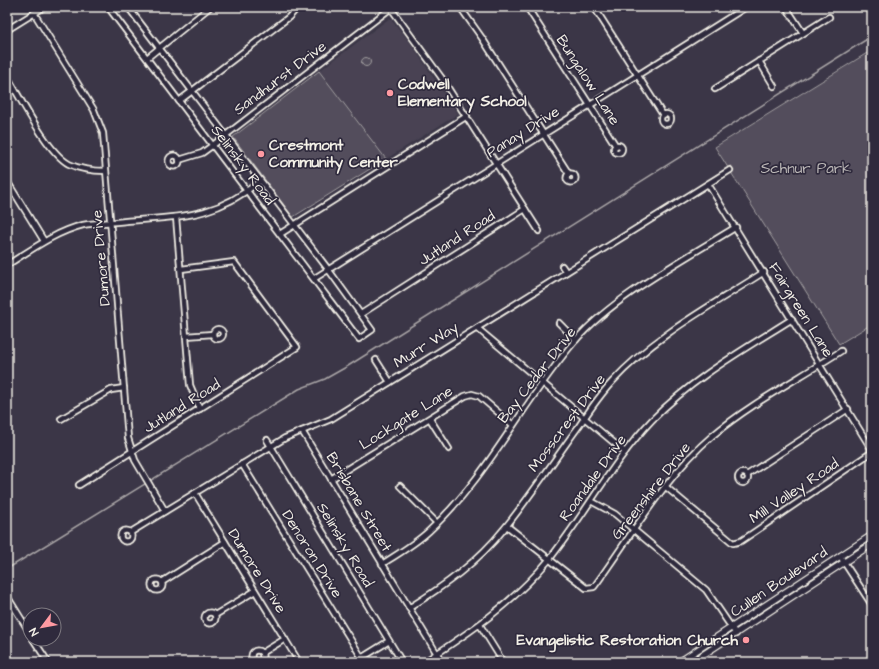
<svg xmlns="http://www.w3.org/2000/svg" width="879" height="669" font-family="'Architects Daughter',sans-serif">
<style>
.built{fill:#484352}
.green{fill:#534e5c;stroke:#a4a0a2}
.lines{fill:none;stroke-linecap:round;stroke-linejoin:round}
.stream{stroke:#aaa6a7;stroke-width:1.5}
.minor-casing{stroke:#f4f1e8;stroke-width:8}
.major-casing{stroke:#f4f1e8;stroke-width:8}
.minor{stroke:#2f2a3d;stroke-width:4.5}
.major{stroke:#2f2a3d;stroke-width:5.5}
.poi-dot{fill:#ff9aa2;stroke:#2f2a3d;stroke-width:1.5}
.labels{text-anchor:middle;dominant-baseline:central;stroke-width:3.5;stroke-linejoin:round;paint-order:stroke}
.street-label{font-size:15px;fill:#f4f1e8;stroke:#2f2a3d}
.poi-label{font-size:15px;font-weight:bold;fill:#f4f1e8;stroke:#2f2a3d;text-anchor:start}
.park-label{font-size:15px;fill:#bcb8b7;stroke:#2f2a3d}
</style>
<rect width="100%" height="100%" fill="#3b3647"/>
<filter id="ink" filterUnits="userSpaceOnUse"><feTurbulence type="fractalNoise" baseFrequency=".025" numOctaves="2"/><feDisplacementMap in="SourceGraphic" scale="8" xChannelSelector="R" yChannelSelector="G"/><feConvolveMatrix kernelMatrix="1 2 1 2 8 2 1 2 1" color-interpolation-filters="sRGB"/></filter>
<g filter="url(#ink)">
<!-- built -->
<path class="built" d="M 390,18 L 409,41 L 458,114 L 386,159 L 319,71 Z"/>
<!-- green -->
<g class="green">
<path d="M 872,50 L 872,324 L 839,344 L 715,147 Z"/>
<circle cx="366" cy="62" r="4.5"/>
<path d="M 319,71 L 386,159 L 293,217 L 233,137 Z"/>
</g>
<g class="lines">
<!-- stream -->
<path class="stream" d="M 7,569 L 299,389 L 325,379 L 348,366 L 872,36"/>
<defs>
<g id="minor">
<path d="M 108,7 L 359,339 L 372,330 L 328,269 L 128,7"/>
<path d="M 390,7 L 441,77 L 539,231"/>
<path d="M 460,7 L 482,38 L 569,174"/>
<path d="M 527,7 L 616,146"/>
<path d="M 594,7 L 663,115"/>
<path d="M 786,7 L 803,33"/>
<path d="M 34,13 L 94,110 L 103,133 L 128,438 L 135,460 L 165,511"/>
<path d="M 7,30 L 44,7"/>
<path d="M 147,58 L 210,7"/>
<path d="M 759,61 L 774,86"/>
<path d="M 7,76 C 21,99 47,152 69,164 C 81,170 93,171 106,171"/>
<path d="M 715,89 L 829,17"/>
<path d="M 179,101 L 289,17 L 298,7"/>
<circle cx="666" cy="119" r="5"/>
<circle cx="618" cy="149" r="4"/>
<circle cx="174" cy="161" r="5.5"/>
<path d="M 179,160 L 202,153 L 213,145 L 391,8"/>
<circle cx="571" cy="178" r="4.5"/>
<path d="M 7,181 L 44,241"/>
<path d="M 708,184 L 872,450"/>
<path d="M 176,217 L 190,385 L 200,409"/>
<path d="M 280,234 L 467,116"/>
<path d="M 7,265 C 31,250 55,232 83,225 C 94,223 105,223 116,222 C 175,216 212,221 260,181"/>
<path d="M 562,266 L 566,272"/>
<path d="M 315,278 L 746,7"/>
<path d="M 361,314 L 525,209"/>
<path d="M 559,323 L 576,340"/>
<path d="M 477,328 L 625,452"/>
<circle cx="218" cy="334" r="5"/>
<path d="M 186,336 L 213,334"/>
<path d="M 376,360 L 390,382"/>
<path d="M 61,419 L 111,390 L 124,388"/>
<path d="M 430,419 L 449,449"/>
<path d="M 302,431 L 442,662"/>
<path d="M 267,440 L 402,662"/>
<path d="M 242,464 L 362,658"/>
<circle cx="743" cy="478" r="5"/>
<path d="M 747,475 L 848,409"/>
<path d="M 331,479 L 465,396 L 472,394 L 479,396 L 513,425"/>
<path d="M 79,485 L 297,347 L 234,262 L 181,269"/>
<path d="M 400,486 L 437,523"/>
<path d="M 666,487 L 733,543 L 741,541 L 872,452"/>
<path d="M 195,493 L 299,662"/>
<path d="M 591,501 L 615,514 L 706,590 L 736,634"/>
<path d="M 507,526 L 586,588 L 594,587 C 629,539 667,474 712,436 C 751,403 798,379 841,351"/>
<circle cx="126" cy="536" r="5.5"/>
<path d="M 131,532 L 285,438 L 331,419 L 730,170"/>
<path d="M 840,556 L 872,605"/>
<path d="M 382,564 C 398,554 415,544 429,531 C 488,477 523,401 575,341 C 614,296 685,259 736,227"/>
<circle cx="157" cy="585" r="5.5"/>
<path d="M 162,582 L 225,542"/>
<path d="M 7,596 L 30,633"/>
<path d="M 409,608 C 444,586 478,562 504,529 C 531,496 554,460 579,426 C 589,411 600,395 612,382 C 654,336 711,306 764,272"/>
<circle cx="210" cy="618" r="5.5"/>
<path d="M 215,615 L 255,591"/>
<path d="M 480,625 L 503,662"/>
<path d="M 33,639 L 48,662"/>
<circle cx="257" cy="656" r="5.5"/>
<path d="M 262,653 L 285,639"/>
<path d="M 355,662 L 389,641"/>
<path d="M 424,662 C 469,633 513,603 548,561 C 585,515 612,462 652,420 C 693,378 743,350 792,319"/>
</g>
<g id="major">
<path d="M 679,662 L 872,535"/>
<path d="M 692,662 L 872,544"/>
</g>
</defs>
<!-- minor casing -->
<use href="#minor" class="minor-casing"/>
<!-- major casing -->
<use href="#major" class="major-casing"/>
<!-- minor -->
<use href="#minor" class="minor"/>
<!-- major -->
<use href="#major" class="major"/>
</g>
</g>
<!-- markers -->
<g class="poi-dot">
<circle cx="390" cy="93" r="4"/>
<circle cx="261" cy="154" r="4"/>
<circle cx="746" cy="640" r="4"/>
</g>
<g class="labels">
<!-- street labels -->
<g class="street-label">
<text transform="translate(280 78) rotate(-37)">Sandhurst Drive</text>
<text transform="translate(588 80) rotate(57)">Bungalow Lane</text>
<text transform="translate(523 132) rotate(-32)">Panay Drive</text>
<text transform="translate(243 165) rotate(53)">Selinsky Road</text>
<text transform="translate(457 238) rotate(-33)">Jutland Road</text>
<text transform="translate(101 258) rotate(-95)">Dumore Drive</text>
<text transform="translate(801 310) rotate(58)">Fairgreen Lane</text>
<text transform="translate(426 345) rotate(-32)">Murr Way</text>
<text transform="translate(537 375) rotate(-52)">Bay Cedar Drive</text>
<text transform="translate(182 406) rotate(-32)">Jutland Road</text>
<text transform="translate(406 418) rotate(-32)">Lockgate Lane</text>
<text transform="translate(567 423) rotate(-53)">Mosscrest Drive</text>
<text transform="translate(593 478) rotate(-54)">Roandale Drive</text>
<text transform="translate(651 491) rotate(-52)">Greenshire Drive</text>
<text transform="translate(794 491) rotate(-34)">Mill Valley Road</text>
<text transform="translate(359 502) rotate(59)">Brisbane Street</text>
<text transform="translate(345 545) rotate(59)">Selinsky Road</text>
<text transform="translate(312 554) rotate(58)">Denoron Drive</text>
<text transform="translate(257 571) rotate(58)">Dumore Drive</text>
<text transform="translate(779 582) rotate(-34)">Cullen Boulevard</text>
</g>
<!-- poi labels -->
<g class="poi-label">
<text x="398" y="84">Codwell<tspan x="398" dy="17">Elementary School</tspan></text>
<text x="269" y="145">Crestmont<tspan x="269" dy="17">Community Center</tspan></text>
<text x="738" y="640" text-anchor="end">Evangelistic Restoration Church</text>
</g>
<!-- park labels -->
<g class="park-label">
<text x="806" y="168">Schnur Park</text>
</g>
</g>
<!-- margin -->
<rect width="879" height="669" fill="none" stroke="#2f2a3d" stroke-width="24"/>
<rect x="12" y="12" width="855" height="645" fill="none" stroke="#f4f1e8" stroke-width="1.5" filter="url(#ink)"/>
<!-- north arrow -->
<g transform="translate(42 627) rotate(238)"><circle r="19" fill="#2f2a3d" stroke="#7e7a81"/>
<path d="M0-3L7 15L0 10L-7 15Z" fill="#ff9aa2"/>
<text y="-6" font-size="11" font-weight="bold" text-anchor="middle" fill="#f4f1e8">N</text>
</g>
</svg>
